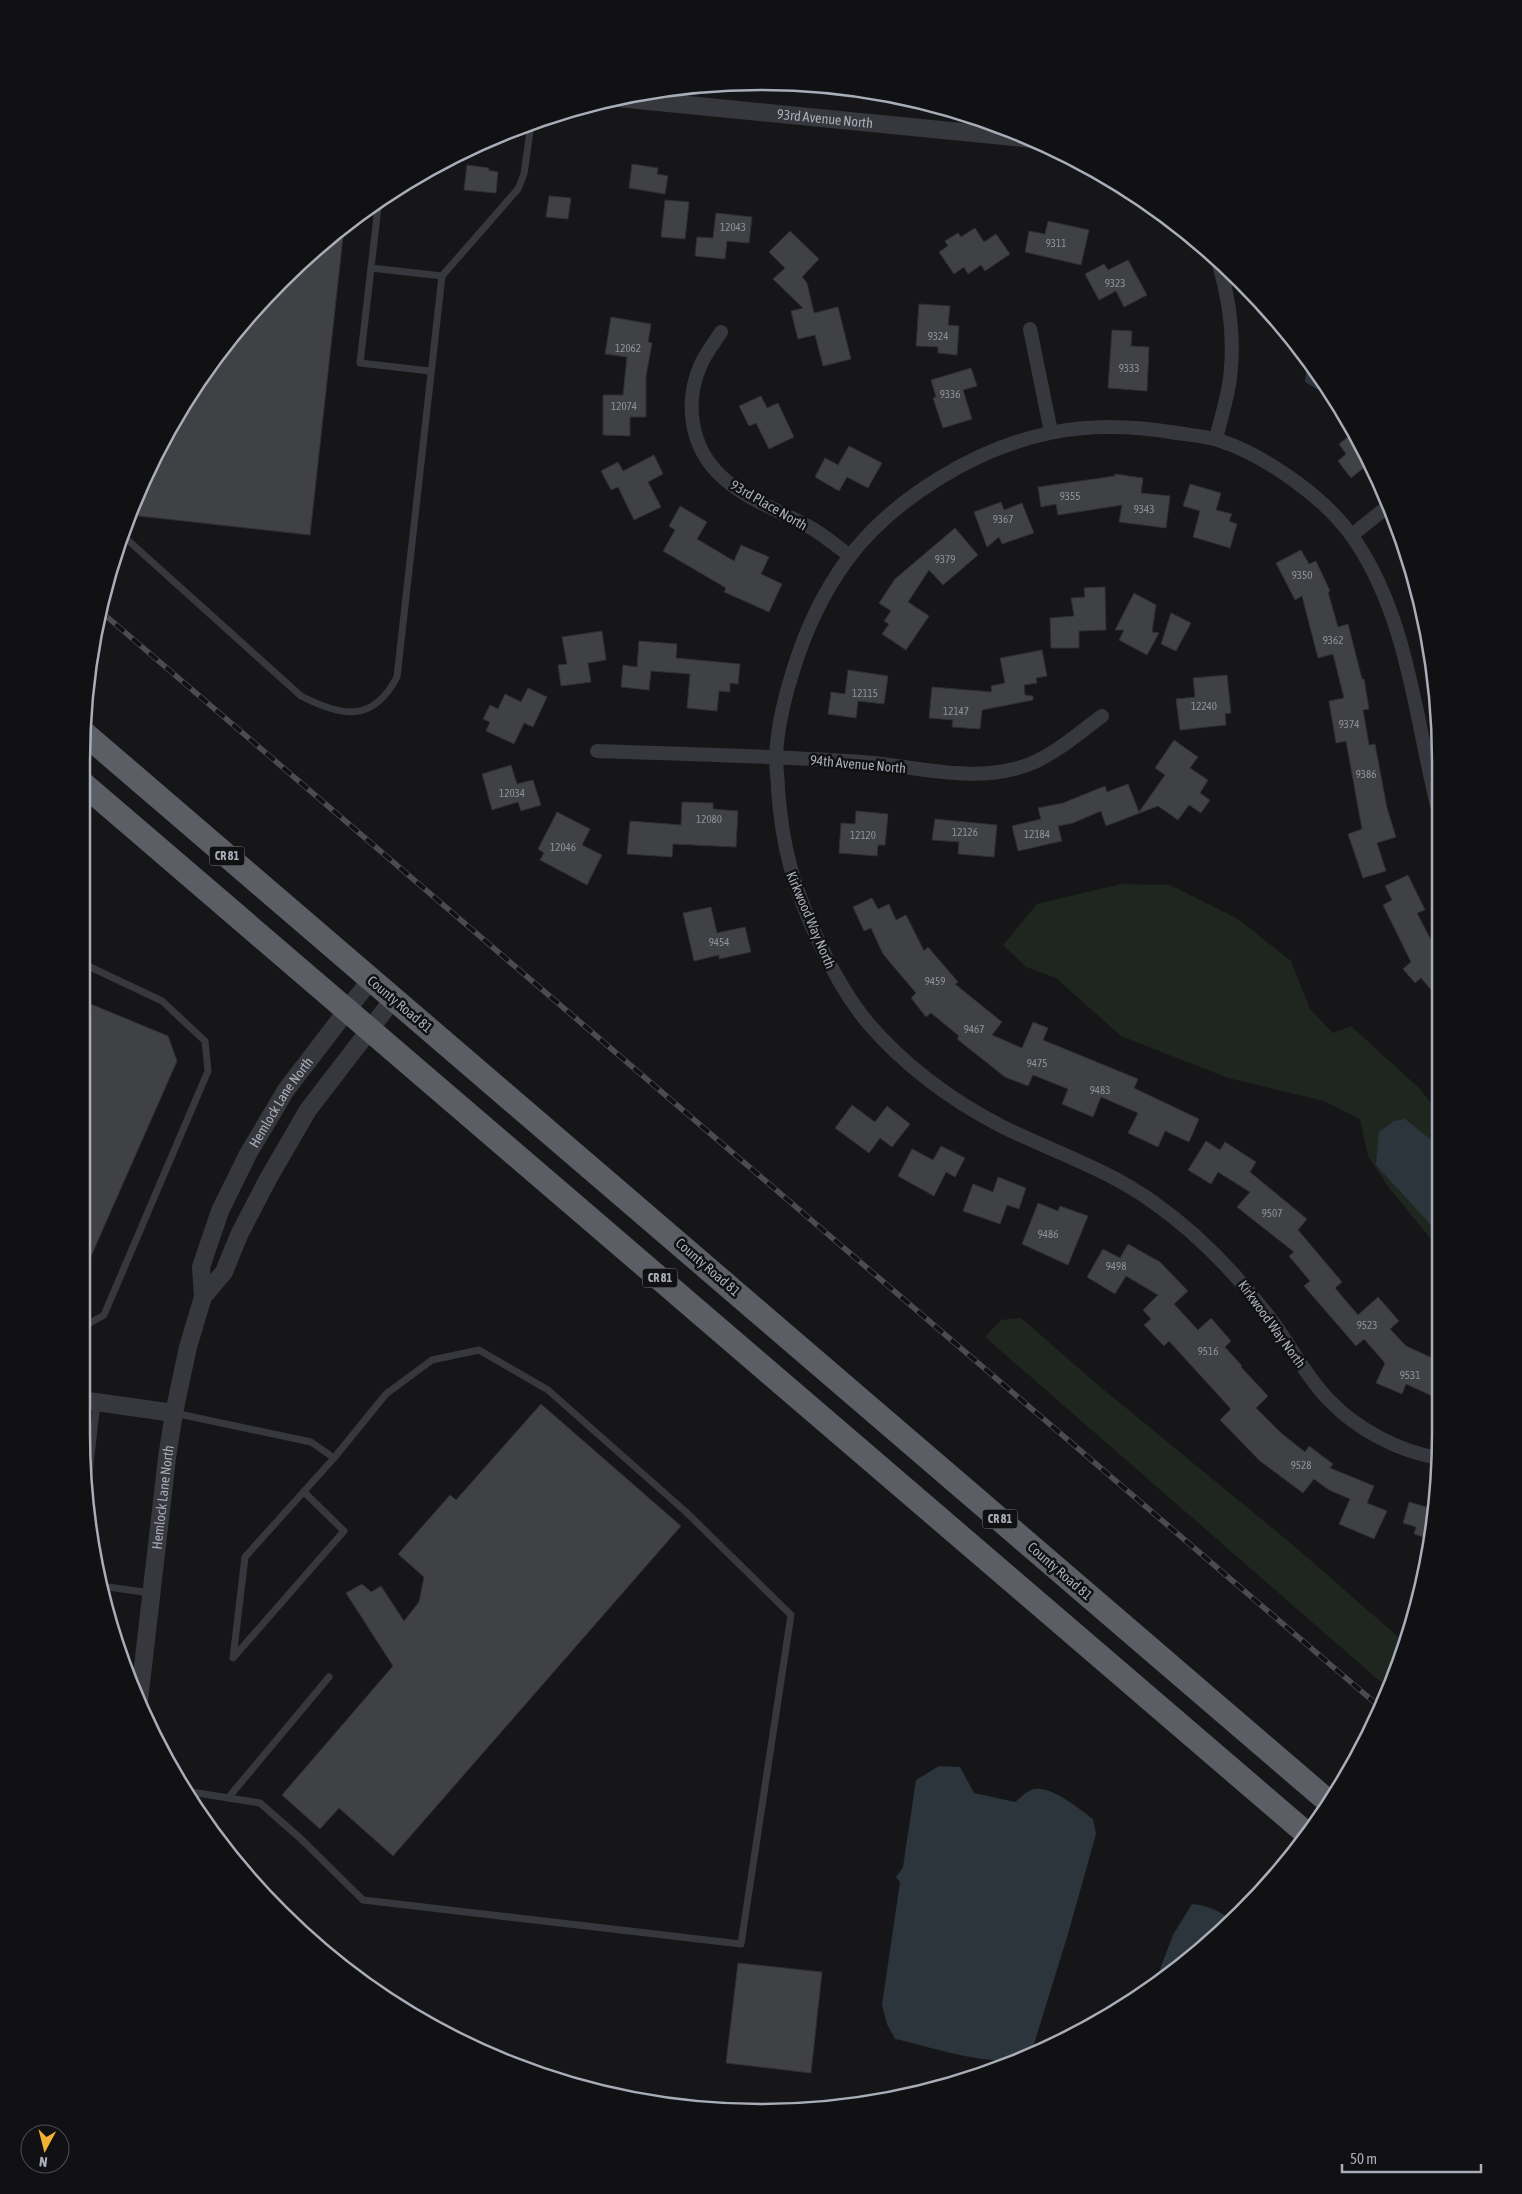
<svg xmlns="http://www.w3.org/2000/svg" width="1522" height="2194" font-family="'Asap Condensed',sans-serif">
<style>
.green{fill:#1e261f}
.water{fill:#2c353c}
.building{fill:#404145;stroke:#303034}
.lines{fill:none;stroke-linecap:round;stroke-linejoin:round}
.service{stroke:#37383d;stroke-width:7}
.minor{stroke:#37383d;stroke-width:14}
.tertiary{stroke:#37383d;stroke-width:18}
.trunk{stroke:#5b5e65;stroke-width:24}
.rail-casing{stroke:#4a4c52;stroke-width:5.5}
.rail{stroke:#111113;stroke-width:4;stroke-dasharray:11;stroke-linecap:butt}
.labels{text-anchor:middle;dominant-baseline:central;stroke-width:5;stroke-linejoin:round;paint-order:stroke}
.number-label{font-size:11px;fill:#8e929b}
.shield{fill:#111113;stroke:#7b7e86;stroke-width:1}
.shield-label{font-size:12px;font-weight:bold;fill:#a8adb8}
.street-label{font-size:14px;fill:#a8adb8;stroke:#111113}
.rim{fill:none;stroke:#a8adb8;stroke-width:2.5}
</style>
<rect width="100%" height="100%" fill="#161618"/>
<!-- green -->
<g class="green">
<path d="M 1121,884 L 1170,885 L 1238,919 L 1291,961 L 1310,1009 L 1333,1033 L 1351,1026 L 1419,1088 L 1441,1115 L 1441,1251 L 1389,1188 L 1368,1156 L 1360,1119 L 1324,1101 L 1228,1078 L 1121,1036 L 1056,978 L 1026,967 L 1003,945 L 1037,904 Z"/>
<path d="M 1021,1318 L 1098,1385 L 1293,1545 L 1404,1642 L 1390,1690 L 985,1337 L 1001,1320 Z"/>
</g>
<!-- water -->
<g class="water">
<path d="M 1307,360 L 1326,383 L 1333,395 L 1325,394 L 1305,382 Z"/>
<path d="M 1405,1119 L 1441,1148 L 1441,1236 L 1376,1165 L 1379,1132 L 1394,1121 Z"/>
<path d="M 939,1766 L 960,1767 L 974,1793 L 1015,1802 C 1020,1799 1025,1792 1031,1790 C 1049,1783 1079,1809 1093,1819 L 1096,1834 L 1068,1934 L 1034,2044 C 1032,2046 1030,2051 1027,2053 C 1007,2074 922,2044 895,2039 L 887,2024 L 882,2005 L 900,1882 L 896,1877 L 903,1867 L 916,1780 Z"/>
<path d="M 1192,1904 C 1209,1906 1219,1910 1233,1922 L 1175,1972 L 1154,1985 L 1173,1935 Z"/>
</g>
<!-- building -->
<g class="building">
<path d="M 632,164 L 658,168 L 657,174 L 668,176 L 665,194 L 629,188 Z"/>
<path d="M 467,165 L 489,168 L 488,170 L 498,172 L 496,193 L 464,190 Z"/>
<path d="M 549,196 L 571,198 L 568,219 L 546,217 Z"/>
<path d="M 665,200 L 689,202 L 685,239 L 661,237 Z"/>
<path d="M 716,213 L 752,217 L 749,243 L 727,241 L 725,259 L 695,256 L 697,237 L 713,238 Z"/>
<path d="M 1048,221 L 1089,230 L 1081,265 L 1025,252 L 1029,231 L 1045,234 Z"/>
<path d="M 344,228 L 310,535 L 130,515 L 172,421 L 281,280 Z"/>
<path d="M 975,228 L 984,242 L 996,234 L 1010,254 L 985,271 L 981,265 L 968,274 L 964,267 L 954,274 L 939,252 L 948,246 L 945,241 L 958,233 L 961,237 Z"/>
<path d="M 790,231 L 819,259 L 802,277 L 807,283 L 814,313 L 838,307 L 851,359 L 823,366 L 815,335 L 798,339 L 791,311 L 803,308 L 773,279 L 785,268 L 769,252 Z"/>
<path d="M 1128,260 L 1147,295 L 1124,307 L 1116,291 L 1099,300 L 1085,274 L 1104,264 L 1108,270 Z"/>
<path d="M 919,304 L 950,306 L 948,325 L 959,326 L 957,355 L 938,353 L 938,347 L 916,346 Z"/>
<path d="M 611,317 L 651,324 L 648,342 L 652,343 L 646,376 L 646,417 L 630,417 L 630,436 L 603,435 L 603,395 L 623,395 L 627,357 L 605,354 Z"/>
<path d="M 1112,330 L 1132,331 L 1131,346 L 1149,347 L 1147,391 L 1108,388 Z"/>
<path d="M 971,368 L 977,386 L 963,390 L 972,419 L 943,428 L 933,398 L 936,397 L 931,380 Z"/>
<path d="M 761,396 L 767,408 L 778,403 L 794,437 L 769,449 L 756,423 L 749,426 L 739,406 Z"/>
<path d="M 1354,432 L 1371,462 L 1351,478 L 1338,461 L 1346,454 L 1339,444 Z"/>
<path d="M 849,446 L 882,463 L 868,488 L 847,477 L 839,491 L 815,477 L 825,458 L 838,465 Z"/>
<path d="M 654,455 L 663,474 L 648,482 L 661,507 L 634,520 L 618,487 L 611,490 L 601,471 L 618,462 L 623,471 Z"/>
<path d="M 1115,474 L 1143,478 L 1141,493 L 1170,496 L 1166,528 L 1119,522 L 1122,505 L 1058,515 L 1056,504 L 1041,507 L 1038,487 L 1115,476 Z"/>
<path d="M 1190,484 L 1221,493 L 1216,510 L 1232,514 L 1229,521 L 1237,524 L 1230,548 L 1193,537 L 1200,511 L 1183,506 Z"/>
<path d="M 1001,502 L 1004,510 L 1022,503 L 1034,533 L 1002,544 L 999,537 L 987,547 L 974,512 Z"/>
<path d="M 680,506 L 707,522 L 697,539 L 734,561 L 741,545 L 769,557 L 761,574 L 782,584 L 769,612 L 724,592 L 726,588 L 663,551 L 675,530 L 669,526 Z"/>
<path d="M 955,528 L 978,555 L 943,585 L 929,570 L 908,602 L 929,616 L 906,650 L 882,634 L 889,624 L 884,621 L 891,611 L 879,603 L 895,579 Z"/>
<path d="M 1301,550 L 1309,564 L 1316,561 L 1330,591 L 1328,592 L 1338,627 L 1348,624 L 1362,679 L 1364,679 L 1369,709 L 1363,710 L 1369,745 L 1375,744 L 1387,808 L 1396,837 L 1377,843 L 1386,871 L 1363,878 L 1348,834 L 1362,829 L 1346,741 L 1336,743 L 1329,701 L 1344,698 L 1333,654 L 1318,658 L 1302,596 L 1295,600 L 1276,563 Z"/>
<path d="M 1105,587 L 1106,630 L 1079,631 L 1079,648 L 1051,648 L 1050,618 L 1074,616 L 1071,598 L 1085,597 L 1084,588 Z"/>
<path d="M 1134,593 L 1156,605 L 1152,632 L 1159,633 L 1147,655 L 1119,640 L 1124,630 L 1115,630 Z"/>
<path d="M 1171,613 L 1191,623 L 1176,651 L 1161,644 Z"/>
<path d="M 602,631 L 606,660 L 588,663 L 591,682 L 561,686 L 558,665 L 567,664 L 562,637 Z"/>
<path d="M 639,641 L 677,644 L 676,658 L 740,664 L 738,684 L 730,683 L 730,692 L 719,691 L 717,711 L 687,708 L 690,674 L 651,671 L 649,690 L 621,687 L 623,665 L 637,667 Z"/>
<path d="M 1042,650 L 1047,676 L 1036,678 L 1037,683 L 1024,685 L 1025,695 L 1033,696 L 1033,700 L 982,710 L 980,729 L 952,727 L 953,720 L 929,718 L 932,687 L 992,692 L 991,686 L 1005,683 L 1000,658 Z"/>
<path d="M 848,670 L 888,676 L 884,704 L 858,701 L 856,718 L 828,714 L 831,692 L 845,694 Z"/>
<path d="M 1227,675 L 1231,713 L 1225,714 L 1226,725 L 1180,730 L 1176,699 L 1195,697 L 1193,678 Z"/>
<path d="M 528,688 L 547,697 L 533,727 L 524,723 L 514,744 L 486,731 L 490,722 L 483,719 L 490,705 L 498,709 L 505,694 L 521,702 Z"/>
<path d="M 1174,740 L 1198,757 L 1190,768 L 1208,780 L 1200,793 L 1210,800 L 1201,813 L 1189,805 L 1178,820 L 1158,806 L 1106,826 L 1101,811 L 1073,823 L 1058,826 L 1062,841 L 1018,851 L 1012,826 L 1041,819 L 1038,808 L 1063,803 L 1105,786 L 1107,792 L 1128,784 L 1139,812 L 1165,775 L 1155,768 Z"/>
<path d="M 511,765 L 517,784 L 533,780 L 541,805 L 521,811 L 518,802 L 492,810 L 482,774 Z"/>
<path d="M 682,802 L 713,803 L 713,809 L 738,811 L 736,847 L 673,844 L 672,857 L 627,854 L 630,821 L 681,825 Z"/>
<path d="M 856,811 L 888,814 L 885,845 L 878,845 L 877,856 L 839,853 L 841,823 L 855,824 Z"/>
<path d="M 557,812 L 590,829 L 582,845 L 602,855 L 587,885 L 540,860 L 544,853 L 538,849 Z"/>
<path d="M 935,819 L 997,825 L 994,857 L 958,854 L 959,842 L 932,840 Z"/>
<path d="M 1408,875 L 1425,910 L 1417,913 L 1433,944 L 1441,954 L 1441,1001 L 1421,978 L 1415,983 L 1403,969 L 1411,962 L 1383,905 L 1392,900 L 1385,886 Z"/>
<path d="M 872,898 L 878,909 L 889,904 L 896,920 L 906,915 L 924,951 L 928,947 L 958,982 L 955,984 L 1002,1022 L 992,1035 L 1022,1048 L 1033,1022 L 1048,1028 L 1043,1040 L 1138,1079 L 1134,1088 L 1199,1119 L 1189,1142 L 1165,1131 L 1158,1147 L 1128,1133 L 1138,1113 L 1101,1097 L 1093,1117 L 1062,1104 L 1068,1089 L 1033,1075 L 1028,1086 L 1005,1077 L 957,1039 L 959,1036 L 931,1013 L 926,1017 L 911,998 L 916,993 L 883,954 L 871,928 L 864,931 L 853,907 Z"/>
<path d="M 711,907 L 717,933 L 745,927 L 751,952 L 719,959 L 719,955 L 694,961 L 683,913 Z"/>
<path d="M 81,1000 L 168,1036 L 177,1061 L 81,1279 Z"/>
<path d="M 852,1105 L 875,1122 L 887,1106 L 910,1124 L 892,1147 L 880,1138 L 869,1153 L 835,1128 Z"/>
<path d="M 1206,1141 L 1220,1150 L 1225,1142 L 1256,1162 L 1250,1172 L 1307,1219 L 1298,1230 L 1342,1282 L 1335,1288 L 1358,1315 L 1378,1297 L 1399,1321 L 1390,1329 L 1406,1346 L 1441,1362 L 1441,1400 L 1406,1384 L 1402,1394 L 1376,1383 L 1385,1363 L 1364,1339 L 1356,1346 L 1304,1286 L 1310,1281 L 1289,1256 L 1294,1252 L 1237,1207 L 1250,1192 L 1218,1172 L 1211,1184 L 1188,1170 Z"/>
<path d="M 941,1146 L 965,1158 L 955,1177 L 946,1172 L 934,1196 L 898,1176 L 912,1149 L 933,1160 Z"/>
<path d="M 998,1177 L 1026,1188 L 1019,1209 L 1007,1205 L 1000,1224 L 963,1211 L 973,1184 L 993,1192 Z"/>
<path d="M 1038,1203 L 1058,1211 L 1060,1206 L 1088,1216 L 1068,1265 L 1022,1244 Z"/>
<path d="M 1128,1244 L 1160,1262 L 1188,1291 L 1174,1304 L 1198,1330 L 1211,1318 L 1231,1341 L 1225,1347 L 1242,1366 L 1241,1367 L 1268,1396 L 1256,1408 L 1281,1433 L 1305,1452 L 1309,1446 L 1333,1464 L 1330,1468 L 1374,1486 L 1367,1503 L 1387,1511 L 1374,1539 L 1339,1524 L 1350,1499 L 1329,1490 L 1314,1479 L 1303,1493 L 1260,1461 L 1220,1420 L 1231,1409 L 1169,1341 L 1164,1346 L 1144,1325 L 1151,1319 L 1143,1310 L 1158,1295 L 1126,1276 L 1115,1294 L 1087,1277 L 1103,1249 L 1120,1258 Z"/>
<path d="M 541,1404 L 681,1526 L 393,1856 L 339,1808 L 320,1829 L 282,1795 L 393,1666 L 346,1593 L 362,1584 L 371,1592 L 381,1586 L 404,1621 L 419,1602 L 424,1577 L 398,1554 L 450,1495 L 456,1500 Z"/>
<path d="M 1409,1502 L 1433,1509 L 1430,1539 L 1414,1534 L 1416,1527 L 1403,1523 Z"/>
<path d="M 738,1963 L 822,1972 L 811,2073 L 726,2063 Z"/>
</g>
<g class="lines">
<!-- service -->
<g class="service">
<path d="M 379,199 L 371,268 L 442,276"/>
<path d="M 371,268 L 360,363 L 430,371"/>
<path d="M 121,534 L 301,696 C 342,717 373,723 397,677 L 442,276 L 518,189 L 524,174 L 531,124"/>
<path d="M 81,960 L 86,965 L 162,1001 L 205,1041 L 208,1071 L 104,1315 L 81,1328"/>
<path d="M 174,1413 L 311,1442 L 334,1458 L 245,1557 L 233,1658 L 344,1531 L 304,1492"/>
<path d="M 88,1482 L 97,1403"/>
<path d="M 101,1586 L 151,1593"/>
<path d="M 185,1791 L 260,1803 L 300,1838 L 363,1900 L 741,1944 L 791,1615 L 686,1512 L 548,1390 L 479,1350 L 432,1360 L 386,1394 L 334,1458"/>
<path d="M 228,1798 L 329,1677"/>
</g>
<!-- minor -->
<g class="minor">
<path d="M 1030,329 L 1051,432"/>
<path d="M 721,332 C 714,343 706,353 701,364 C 684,402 690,447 721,476 C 746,500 783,512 813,529 C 826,537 838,547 850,556"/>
<path d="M 1216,439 C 1221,416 1230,392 1231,368 C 1234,332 1228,294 1218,261"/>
<path d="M 1352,535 L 1387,507"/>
<path d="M 597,751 C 686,754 774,756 862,762 C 918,766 975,785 1030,764 C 1057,753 1080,732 1102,716"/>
<path d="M 1438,1458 C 1398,1451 1356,1429 1328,1399 C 1303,1373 1288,1340 1266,1313 C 1233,1270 1197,1233 1153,1202 C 1107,1169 1052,1151 1001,1126 C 951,1100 905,1066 868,1023 C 848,999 832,970 819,942 C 794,889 782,847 778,789 C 778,779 776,768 776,757 C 777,730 784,700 792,674 C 804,634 822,594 847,560 C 892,499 976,448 1050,433 C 1091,424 1136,426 1177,433 C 1191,435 1205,436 1218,440 C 1265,455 1326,498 1354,539 C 1410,620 1416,728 1441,821"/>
</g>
<!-- tertiary -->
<g class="tertiary">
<path id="s1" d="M 617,98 L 1033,139"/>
<path d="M 203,1297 L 224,1272 L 239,1235 L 268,1179 L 308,1110 L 394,998"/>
<path d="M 81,1400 L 174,1413"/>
<path id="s2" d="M 139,1701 L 167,1458 L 174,1413 L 188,1347 L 203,1297 L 201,1267 L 220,1211 L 248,1154 L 286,1090 L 371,979"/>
</g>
<!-- trunk -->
<g class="trunk">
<path d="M 84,733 L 1330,1803"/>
<path d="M 81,782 L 1307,1834"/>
</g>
<defs>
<path id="rail" d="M 99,610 L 1381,1708"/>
</defs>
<!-- rail casing -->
<use href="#rail" class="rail-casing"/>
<!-- rail -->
<use href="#rail" class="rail"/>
</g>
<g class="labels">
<!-- number labels -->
<g class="number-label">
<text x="733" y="227">12043</text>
<text x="1056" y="243">9311</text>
<text x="1115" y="283">9323</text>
<text x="938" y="336">9324</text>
<text x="628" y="348">12062</text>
<text x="1129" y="368">9333</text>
<text x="950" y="394">9336</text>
<text x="624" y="406">12074</text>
<text x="1070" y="496">9355</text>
<text x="1144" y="509">9343</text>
<text x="1003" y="519">9367</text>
<text x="945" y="559">9379</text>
<text x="1302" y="575">9350</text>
<text x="1333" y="640">9362</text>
<text x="865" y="693">12115</text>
<text x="1204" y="706">12240</text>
<text x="956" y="711">12147</text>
<text x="1349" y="724">9374</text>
<text x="1366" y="774">9386</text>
<text x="512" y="793">12034</text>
<text x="709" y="819">12080</text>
<text x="965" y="832">12126</text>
<text x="1037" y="834">12184</text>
<text x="863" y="835">12120</text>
<text x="563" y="847">12046</text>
<text x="719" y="942">9454</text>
<text x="935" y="981">9459</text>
<text x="974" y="1029">9467</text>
<text x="1037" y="1063">9475</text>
<text x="1100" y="1090">9483</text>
<text x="1272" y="1213">9507</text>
<text x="1048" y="1234">9486</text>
<text x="1116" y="1266">9498</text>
<text x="1367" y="1325">9523</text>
<text x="1208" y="1351">9516</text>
<text x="1410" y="1375">9531</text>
<text x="1301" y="1465">9528</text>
</g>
<!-- shield labels -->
<g class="shield">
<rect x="209.5" y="846.5" width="35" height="19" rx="4"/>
<rect x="642.5" y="1268.5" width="35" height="19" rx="4"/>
<rect x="982.5" y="1509.5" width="35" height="19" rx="4"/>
</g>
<g class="shield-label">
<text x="227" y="856">CR 81</text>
<text x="660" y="1278">CR 81</text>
<text x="1000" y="1519">CR 81</text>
</g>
<!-- street labels -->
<g class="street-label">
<text stroke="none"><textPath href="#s1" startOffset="209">93rd Avenue North</textPath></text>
<text transform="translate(769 505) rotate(30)">93rd Place North</text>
<text transform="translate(858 764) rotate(5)">94th Avenue North</text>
<text transform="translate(811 920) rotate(67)">Kirkwood Way North</text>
<text transform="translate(400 1004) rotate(40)">County Road 81</text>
<text stroke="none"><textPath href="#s2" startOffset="624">Hemlock Lane North</textPath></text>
<text transform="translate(708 1267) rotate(41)">County Road 81</text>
<text transform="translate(1272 1324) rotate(54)">Kirkwood Way North</text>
<text stroke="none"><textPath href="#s2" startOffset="205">Hemlock Lane North</textPath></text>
<text transform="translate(1060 1571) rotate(41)">County Road 81</text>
</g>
</g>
<!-- crop -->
<path d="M0 0H1522V2194H0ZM761 90H761A671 671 0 0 1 1432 761V1433A671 671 0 0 1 761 2104H761A671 671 0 0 1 90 1433V761A671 671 0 0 1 761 90Z" fill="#111113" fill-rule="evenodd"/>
<path class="rim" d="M761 90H761A671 671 0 0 1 1432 761V1433A671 671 0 0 1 761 2104H761A671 671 0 0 1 90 1433V761A671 671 0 0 1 761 90Z"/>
<!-- north arrow -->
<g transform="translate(45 2149) rotate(187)"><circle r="24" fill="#111113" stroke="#4d4f55"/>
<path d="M0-4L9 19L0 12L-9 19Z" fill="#f2b134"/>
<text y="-8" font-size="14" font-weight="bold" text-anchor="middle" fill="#a8adb8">N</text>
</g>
<!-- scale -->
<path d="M1342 2164v8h139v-8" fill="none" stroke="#a8adb8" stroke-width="2.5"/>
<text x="1350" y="2164" font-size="15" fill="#a8adb8" stroke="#111113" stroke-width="4" paint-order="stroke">50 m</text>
</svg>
